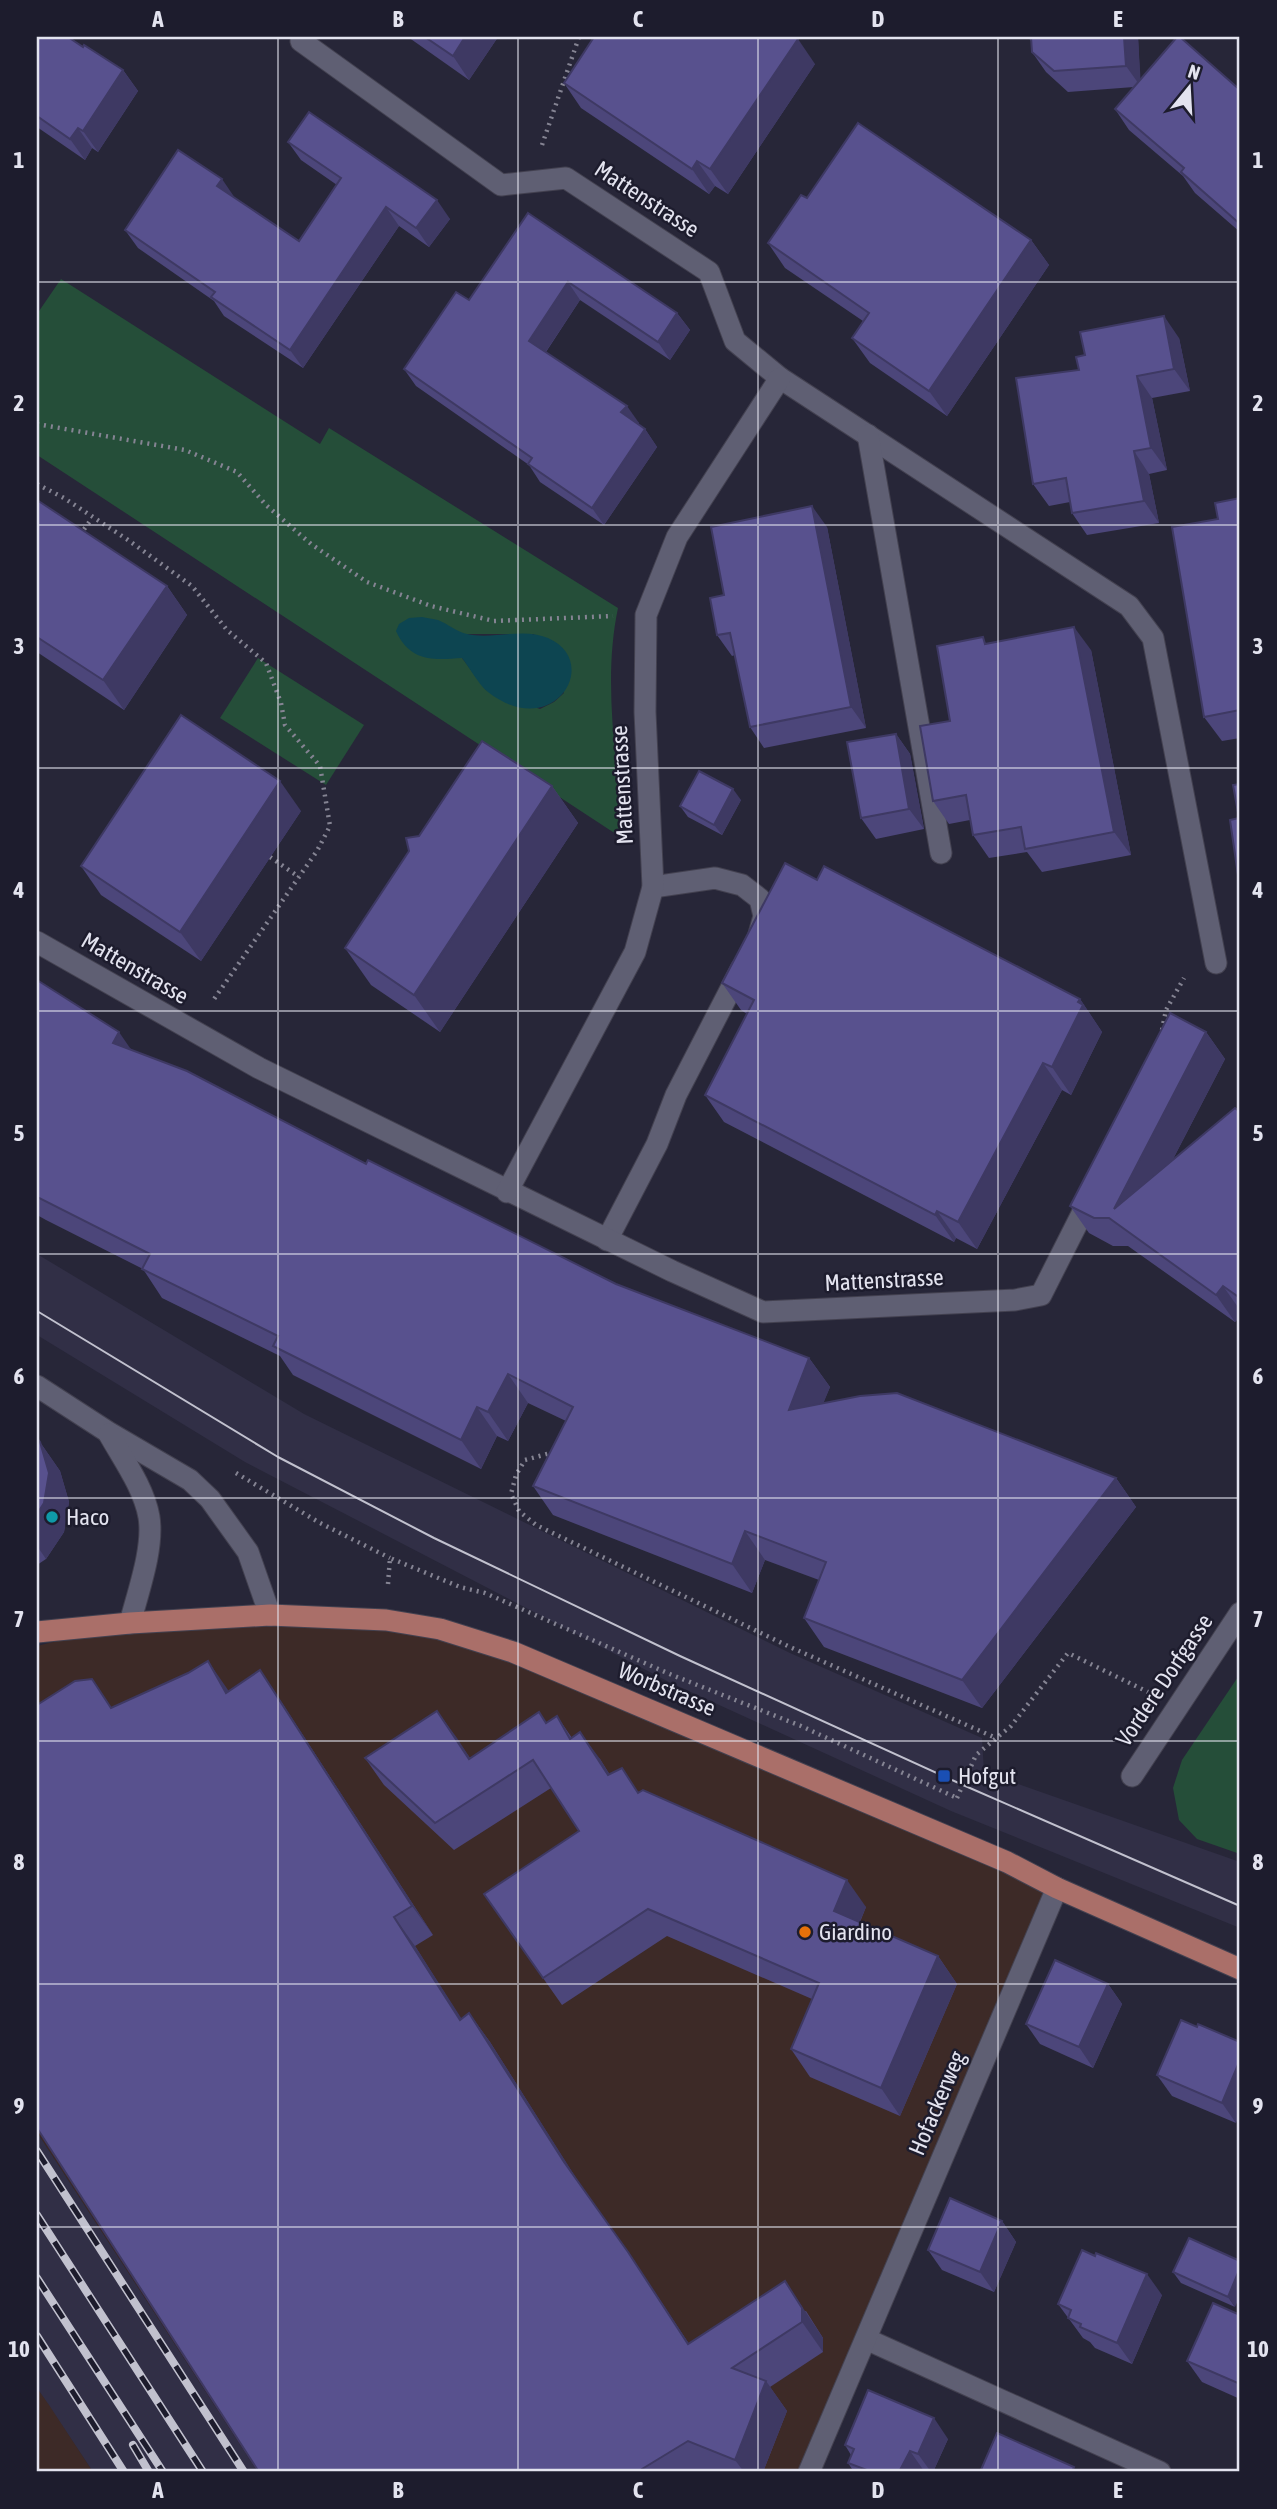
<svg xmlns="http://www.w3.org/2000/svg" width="1277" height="2509" font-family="'Asap Condensed',sans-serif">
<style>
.built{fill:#312f46}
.industrial{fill:#3d2a27}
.green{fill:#254e39;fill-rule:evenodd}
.water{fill:#0d4551}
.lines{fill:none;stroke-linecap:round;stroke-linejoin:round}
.service-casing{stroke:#434150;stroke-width:23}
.minor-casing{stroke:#434150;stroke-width:23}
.tertiary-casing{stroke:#434150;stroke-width:23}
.primary-casing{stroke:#434150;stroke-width:23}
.path{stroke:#858493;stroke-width:4.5;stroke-dasharray:2 5;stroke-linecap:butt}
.service{stroke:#5f5f73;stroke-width:21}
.minor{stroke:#5f5f73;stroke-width:21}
.tertiary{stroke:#5f5f73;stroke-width:21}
.primary{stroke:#aa6f69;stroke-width:21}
.tram{stroke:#c1c1ce;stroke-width:2}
.rail-casing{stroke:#c1c1ce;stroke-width:8}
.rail{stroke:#1d1c2d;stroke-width:5;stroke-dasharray:16;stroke-linecap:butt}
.wall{fill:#4c467a}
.shaded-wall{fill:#3e3963}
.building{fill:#58518e;stroke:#3e3963;stroke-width:2}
.grid{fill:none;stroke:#e3e3ef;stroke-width:2;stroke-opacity:0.55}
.culture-dot{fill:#0f9aa8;stroke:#1d1c2d;stroke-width:2.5}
.transit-dot{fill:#1a4fb4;stroke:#1d1c2d;stroke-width:2.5}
.food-dot{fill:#e8710a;stroke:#1d1c2d;stroke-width:2.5}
.labels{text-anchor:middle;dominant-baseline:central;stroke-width:5;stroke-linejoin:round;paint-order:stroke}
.street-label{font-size:23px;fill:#e3e3ef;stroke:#1d1c2d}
.poi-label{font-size:23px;fill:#e3e3ef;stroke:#1d1c2d;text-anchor:start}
.neatline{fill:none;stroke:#e3e3ef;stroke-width:2.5}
.grid-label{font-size:23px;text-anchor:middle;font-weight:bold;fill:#e3e3ef}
</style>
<rect width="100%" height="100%" fill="#272638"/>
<!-- built -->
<g class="built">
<path d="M 37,1254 L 304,1414 L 790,1653 L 982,1738 L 984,1772 L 1240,1862 L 1240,1928 L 951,1811 L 669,1682 L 245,1462 L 37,1335 Z"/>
<path d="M 37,2132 L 258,2472 L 93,2472 L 37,2388 Z"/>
</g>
<!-- industrial -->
<g class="industrial">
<path d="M 270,1615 L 440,1629 L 1057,1888 L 810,2472 L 258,2472 L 37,2132 L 37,1646 L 130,1623 Z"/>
<path d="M 37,2388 L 49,2405 L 93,2472 L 37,2472 Z"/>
</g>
<!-- green -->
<g class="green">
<path d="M 61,279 L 320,444 L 329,428 L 618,608 C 602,684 618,761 622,838 L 37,455 L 37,314 ZM 466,634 L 534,634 L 564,693 L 554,702 L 540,709 L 486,690 L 462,658 Z"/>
<path d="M 258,658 L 364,725 L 326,785 L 220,718 Z"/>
<path d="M 1240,1674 L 1240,1854 L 1197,1839 L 1179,1820 L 1173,1788 L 1182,1760 Z"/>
</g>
<!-- water -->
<path class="water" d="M 422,617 C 427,618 433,619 438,620 C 448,624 457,632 467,634 C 493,640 523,627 548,638 C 603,662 553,743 488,692 C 478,684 470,668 462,658 C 433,660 410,662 396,631 L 399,624 L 409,618 Z"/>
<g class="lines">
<defs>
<g id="service">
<path d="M 653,887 L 715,878 L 742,885 L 760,899 L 764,916 L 759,934"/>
<path d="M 607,1240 L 657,1144 L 676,1095 L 741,969"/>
</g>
<g id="minor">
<path d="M 301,41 L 501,185 L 566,178 L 709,272 L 735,341 L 780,378 L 1129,606 L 1153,638 L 1216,963"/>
<path d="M 868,435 L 941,853"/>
<path d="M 37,942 L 259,1068 L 672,1271 L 763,1312 L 1015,1300 L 1041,1295 L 1091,1196"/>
<path d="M 507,1192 L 635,952 L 653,887 L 645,712 L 646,615 L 677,537 L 780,378"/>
<path d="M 1132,1776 L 1240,1613"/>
<path d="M 866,2339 L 1160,2472"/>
<path d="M 809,2472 L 1057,1888"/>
</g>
<g id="tertiary">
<path d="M 37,1386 L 108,1432 L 190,1480 L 210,1499 L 248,1552 L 270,1615"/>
<path d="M 109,1434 C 123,1459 144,1488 149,1517 C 154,1548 138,1592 130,1623"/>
</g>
<path id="primary" d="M 37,1632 L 130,1623 L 270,1615 L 386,1620 L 440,1629 L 513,1652 L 1007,1862 L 1057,1888 L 1240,1969"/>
</defs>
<!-- service casing -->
<use href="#service" class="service-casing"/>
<!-- minor casing -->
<use href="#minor" class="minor-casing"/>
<!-- tertiary casing -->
<use href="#tertiary" class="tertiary-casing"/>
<!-- primary casing -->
<use href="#primary" class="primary-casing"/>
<!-- path -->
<g class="path">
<path d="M 542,145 L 579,37"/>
<path d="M 37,424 L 185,450 L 237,472 L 266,505 L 311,544 L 367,582 L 431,606 L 494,621 L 613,616"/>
<path d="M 37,484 L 64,498 L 128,540 L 192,586 L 227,630 L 266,663 L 281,703 L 285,725 L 320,766 L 330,826 L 317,851 L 212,1002"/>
<path d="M 80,535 L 92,518"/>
<path d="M 270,857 L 299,877"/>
<path d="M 1162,1030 L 1166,1010 L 1184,978"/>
<path d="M 554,1452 L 525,1460 L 516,1475 L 511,1494 L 519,1511 L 536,1525 L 790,1647 L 996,1738"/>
<path d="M 236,1473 L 320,1523 L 390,1558"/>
<path d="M 388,1584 L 390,1558 L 460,1587 L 485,1593 L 672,1675 L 801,1726 L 957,1798"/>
<path d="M 957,1798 L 976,1755 L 1011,1726 L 1068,1653 L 1148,1692"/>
</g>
<!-- service -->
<use href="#service" class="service"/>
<!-- minor -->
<use href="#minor" class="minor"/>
<!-- tertiary -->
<use href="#tertiary" class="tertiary"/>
<!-- primary -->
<use href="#primary" class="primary"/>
<!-- tram -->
<path class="tram" d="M 37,1311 L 278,1457 L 434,1538 L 680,1656 L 963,1785 L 1240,1906"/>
<defs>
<g id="rail">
<path d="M 37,2151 L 244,2472"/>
<path d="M 37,2215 L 203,2472"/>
<path d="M 37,2278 L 163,2472"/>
<path d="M 37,2336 L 124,2472"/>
<path d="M 133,2445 L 149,2472"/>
</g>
</defs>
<!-- rail casing -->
<use href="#rail" class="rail-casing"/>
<!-- rail -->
<use href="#rail" class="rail"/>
</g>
<!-- wall -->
<g class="wall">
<path d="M 37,37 L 83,47 L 123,70 L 138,91 L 98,152 L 92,148 L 85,160 L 37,127 Z"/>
<path d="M 408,37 L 498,37 L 469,80 Z"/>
<path d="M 1028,37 L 1138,37 L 1140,79 L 1240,90 L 1240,232 L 1195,193 L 1183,176 L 1129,130 L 1115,109 L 1134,87 L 1068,92 L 1046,72 L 1032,52 L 1031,41 Z"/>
<path d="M 815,64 L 728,194 L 715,186 L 709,194 L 581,108 L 564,83 Z"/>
<path d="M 288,142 L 450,219 L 429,247 L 399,226 L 303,368 L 224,316 L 214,301 L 138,248 L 125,230 L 235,198 L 299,241 L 337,185 L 301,160 Z"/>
<path d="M 807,198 L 1031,240 L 1049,265 L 947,416 L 870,363 L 852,338 L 863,321 L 785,268 L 768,243 Z"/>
<path d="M 528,213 L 677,313 L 690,330 L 670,360 L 580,300 L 546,352 L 639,423 L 638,424 L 645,429 L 657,447 L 604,525 L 540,482 L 529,465 L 416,386 L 404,369 L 469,300 Z"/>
<path d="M 1179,338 L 1190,391 L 1152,398 L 1167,470 L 1149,474 L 1159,523 L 1087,535 L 1072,513 L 1070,502 L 1049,506 L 1033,484 L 1079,370 Z"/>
<path d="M 1240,498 L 1240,738 L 1222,741 L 1204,717 L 1218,519 Z"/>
<path d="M 37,500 L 167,586 L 187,615 L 124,710 L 37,652 Z"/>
<path d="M 827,527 L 866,728 L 764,748 L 750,727 L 735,655 L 732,656 L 717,635 L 724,595 Z"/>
<path d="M 988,644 L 1091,650 L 1131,855 L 1042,872 L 1027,852 L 989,858 L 973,835 L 970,820 L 949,824 L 933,801 L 950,721 Z"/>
<path d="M 896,734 L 910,754 L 924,829 L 876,839 L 861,818 Z"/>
<path d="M 552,786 L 578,823 L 440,1032 L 371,985 L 345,948 L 419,836 Z"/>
<path d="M 741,800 L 722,835 L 688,817 L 680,806 Z"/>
<path d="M 301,811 L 201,961 L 101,895 L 81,866 Z"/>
<path d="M 817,880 L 1080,999 L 1102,1032 L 1071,1095 L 1062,1090 L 977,1249 L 956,1238 L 954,1242 L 724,1122 L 705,1095 L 747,1014 L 741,1010 L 722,983 Z"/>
<path d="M 37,980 L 132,1050 L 616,1284 L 809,1358 L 830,1387 L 823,1403 L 1116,1478 L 1136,1507 L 982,1708 L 824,1647 L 804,1618 L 819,1580 L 765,1560 L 752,1593 L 553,1515 L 533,1486 L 566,1421 L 528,1403 L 508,1441 L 497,1436 L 481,1469 L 293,1375 L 280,1356 L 162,1298 L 143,1269 L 46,1220 L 37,1215 Z"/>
<path d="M 1206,1032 L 1225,1059 L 1172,1161 L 1240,1112 L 1240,1316 L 1235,1322 L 1128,1246 L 1113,1246 L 1089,1233 L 1070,1206 Z"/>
<path d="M 37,1438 L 60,1471 L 69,1502 L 64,1532 L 46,1559 L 37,1565 Z"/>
<path d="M 229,1691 L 280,1700 L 433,1935 L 415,1946 L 461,2019 L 469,2013 L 490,2042 L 582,2188 L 648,2282 L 689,2344 L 806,2311 L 823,2338 L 823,2352 L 770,2387 L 787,2411 L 763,2472 L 712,2472 L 708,2471 L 706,2472 L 259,2472 L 111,1708 Z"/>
<path d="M 437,1711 L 470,1758 L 547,1723 L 557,1716 L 572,1738 L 600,1759 L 610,1775 L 639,1792 L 866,1907 L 860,1922 L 938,1956 L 957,1984 L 900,2116 L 810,2077 L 791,2049 L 812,1999 L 667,1936 L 562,2005 L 484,1894 L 579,1831 L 551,1788 L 454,1850 L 384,1785 L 365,1758 Z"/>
<path d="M 1108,1984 L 1122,2004 L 1093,2068 L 1040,2044 L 1026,2024 Z"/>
<path d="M 1181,2020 L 1236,2123 L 1172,2096 L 1157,2075 Z"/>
<path d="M 1002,2221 L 1016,2242 L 994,2292 L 942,2270 L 928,2250 Z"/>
<path d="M 1189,2238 L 1235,2307 L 1181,2283 L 1173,2272 Z"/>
<path d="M 1162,2295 L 1132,2364 L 1095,2348 L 1090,2342 L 1083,2338 L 1058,2304 Z"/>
<path d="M 1240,2315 L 1240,2399 L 1202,2382 L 1187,2361 Z"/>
<path d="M 948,2439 L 933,2472 L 924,2471 L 924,2472 L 854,2472 L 848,2463 L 851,2455 L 845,2445 Z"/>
</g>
<!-- shaded-wall -->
<g class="shaded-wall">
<path d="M 465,37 L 498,37 L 469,80 L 453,56 Z"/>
<path d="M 1124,37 L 1138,37 L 1141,87 L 1126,66 Z"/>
<path d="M 798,39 L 815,64 L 728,194 L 710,169 Z"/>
<path d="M 123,70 L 138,91 L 98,152 L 83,131 Z"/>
<path d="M 78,128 L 92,148 L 85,160 L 70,139 Z"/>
<path d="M 697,161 L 715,186 L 709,194 L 692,169 Z"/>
<path d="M 222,179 L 235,198 L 217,186 Z"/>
<path d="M 437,200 L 450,219 L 429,247 L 416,228 Z"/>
<path d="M 386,207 L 399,226 L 303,368 L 290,350 Z"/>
<path d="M 1031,240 L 1049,265 L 947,416 L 929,391 Z"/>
<path d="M 568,282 L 580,300 L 541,359 L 529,341 Z"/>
<path d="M 677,313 L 690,330 L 670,360 L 658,342 Z"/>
<path d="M 1164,316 L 1179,338 L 1190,391 L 1174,369 Z"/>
<path d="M 1137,376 L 1152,398 L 1167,470 L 1151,448 Z"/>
<path d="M 627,406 L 639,423 L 634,430 L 621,412 Z"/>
<path d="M 645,429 L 657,447 L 604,525 L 592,508 Z"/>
<path d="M 1134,451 L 1149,474 L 1159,523 L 1144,501 Z"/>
<path d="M 812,506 L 827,527 L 866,728 L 851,707 Z"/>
<path d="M 167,586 L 187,615 L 124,710 L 103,680 Z"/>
<path d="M 1074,627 L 1091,650 L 1131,855 L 1114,832 Z"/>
<path d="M 896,734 L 910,754 L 924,829 L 909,809 Z"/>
<path d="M 280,781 L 301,811 L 201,961 L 180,932 Z"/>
<path d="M 552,786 L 578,823 L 440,1032 L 414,995 Z"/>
<path d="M 733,789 L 741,800 L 722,835 L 714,825 Z"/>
<path d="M 1080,999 L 1102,1032 L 1071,1095 L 1052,1067 Z"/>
<path d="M 119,1032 L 139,1061 L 113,1043 Z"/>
<path d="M 1206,1032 L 1225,1059 L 1133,1236 L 1114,1209 Z"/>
<path d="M 1043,1063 L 1062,1090 L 977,1249 L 958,1222 Z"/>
<path d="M 937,1211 L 956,1238 L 954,1242 L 935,1215 Z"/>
<path d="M 1223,1286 L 1240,1310 L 1240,1316 L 1235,1322 L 1216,1295 Z"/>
<path d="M 809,1358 L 830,1387 L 809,1439 L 789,1410 Z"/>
<path d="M 508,1374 L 528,1403 L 508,1441 L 488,1412 Z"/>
<path d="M 477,1407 L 497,1436 L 481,1469 L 461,1440 Z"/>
<path d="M 40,1442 L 60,1471 L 69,1502 L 64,1532 L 46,1559 L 37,1546 L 37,1514 Z"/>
<path d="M 1116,1478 L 1136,1507 L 982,1708 L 962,1680 Z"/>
<path d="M 745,1531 L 765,1560 L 752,1593 L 732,1564 Z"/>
<path d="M 208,1661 L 228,1690 L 247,1723 L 226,1693 Z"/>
<path d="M 260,1670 L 280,1700 L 433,1935 L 412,1906 Z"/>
<path d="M 437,1711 L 457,1738 L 488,1786 L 469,1759 Z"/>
<path d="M 580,1732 L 600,1759 L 627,1803 L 608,1775 Z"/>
<path d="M 847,1880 L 866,1907 L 853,1938 L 834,1911 Z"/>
<path d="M 394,1917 L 415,1946 L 481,2049 L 460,2020 Z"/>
<path d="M 938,1956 L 957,1984 L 900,2116 L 881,2088 Z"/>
<path d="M 1108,1984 L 1122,2004 L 1093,2068 L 1079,2047 Z"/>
<path d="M 469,2013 L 490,2042 L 585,2192 L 564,2162 Z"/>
<path d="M 1240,2060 L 1240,2114 L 1236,2123 L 1222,2103 Z"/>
<path d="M 1002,2221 L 1016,2242 L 994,2292 L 980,2272 Z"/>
<path d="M 628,2252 L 648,2282 L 709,2374 L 688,2344 Z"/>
<path d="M 1240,2268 L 1240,2296 L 1235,2307 L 1228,2297 Z"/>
<path d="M 1147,2274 L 1162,2295 L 1132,2364 L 1117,2343 Z"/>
<path d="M 785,2281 L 823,2338 L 823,2352 L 802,2322 Z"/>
<path d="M 766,2381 L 787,2411 L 763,2472 L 744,2472 L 735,2460 Z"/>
<path d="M 934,2418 L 948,2439 L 933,2472 L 931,2472 L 918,2454 Z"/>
<path d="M 910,2451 L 924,2471 L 924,2472 L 899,2472 Z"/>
</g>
<!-- building -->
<g class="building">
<path d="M 37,37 L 68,37 L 83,47 L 84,45 L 123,70 L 83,131 L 78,128 L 70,139 L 37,116 Z"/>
<path d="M 425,37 L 465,37 L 453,56 Z"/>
<path d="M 594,37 L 795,37 L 798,39 L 710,169 L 697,161 L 692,169 L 564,83 Z"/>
<path d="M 1031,37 L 1124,37 L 1126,66 L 1054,71 L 1032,52 Z"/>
<path d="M 1177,37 L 1180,37 L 1240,90 L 1240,224 L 1181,172 L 1184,168 L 1115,109 Z"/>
<path d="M 309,112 L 437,200 L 416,228 L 386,207 L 290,350 L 211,297 L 215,292 L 125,230 L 178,150 L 222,179 L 217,186 L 299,241 L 341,178 L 288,142 Z"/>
<path d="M 858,123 L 1031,240 L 929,391 L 852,338 L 869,313 L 768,243 L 801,195 L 807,198 Z"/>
<path d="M 528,213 L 677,313 L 658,342 L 568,282 L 529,341 L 627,406 L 621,412 L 645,429 L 592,508 L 528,464 L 532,458 L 404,369 L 456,292 L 469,300 Z"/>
<path d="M 1164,316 L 1174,369 L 1137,376 L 1151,448 L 1134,451 L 1144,501 L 1072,513 L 1066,478 L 1033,484 L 1016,378 L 1079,370 L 1076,357 L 1085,355 L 1080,332 Z"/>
<path d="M 1240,498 L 1240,710 L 1204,717 L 1172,527 L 1218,519 L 1215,503 Z"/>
<path d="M 37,500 L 167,586 L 103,680 L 37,637 Z"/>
<path d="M 812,506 L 851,707 L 750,727 L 730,633 L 717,635 L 710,598 L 724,595 L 711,527 Z"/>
<path d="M 1074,627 L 1114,832 L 1025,849 L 1021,827 L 973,835 L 966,795 L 933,801 L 920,726 L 950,721 L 937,646 L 983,637 L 985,644 Z"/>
<path d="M 181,715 L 280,781 L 180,932 L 81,866 Z"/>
<path d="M 896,734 L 909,809 L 861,818 L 847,742 Z"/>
<path d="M 482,741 L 552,786 L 414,995 L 345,948 L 409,851 L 406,838 L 419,836 Z"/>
<path d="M 699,771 L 733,789 L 714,825 L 680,806 Z"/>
<path d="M 1240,784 L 1240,889 L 1230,820 L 1239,818 L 1233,785 Z"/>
<path d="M 785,863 L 817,880 L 824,866 L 1080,999 L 1078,1002 L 1083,1005 L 1052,1067 L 1043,1063 L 958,1222 L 937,1211 L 935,1215 L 705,1095 L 754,1000 L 722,983 Z"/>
<path d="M 37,980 L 119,1032 L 113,1043 L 187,1071 L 366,1164 L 368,1160 L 616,1284 L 809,1358 L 789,1410 L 860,1396 L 897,1393 L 1116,1478 L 962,1680 L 804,1618 L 826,1562 L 745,1531 L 732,1564 L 533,1486 L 573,1407 L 508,1374 L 488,1412 L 477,1407 L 461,1440 L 273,1346 L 278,1336 L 142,1269 L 150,1254 L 37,1197 Z"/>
<path d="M 1170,1013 L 1206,1032 L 1114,1209 L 1235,1108 L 1240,1112 L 1240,1298 L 1223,1286 L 1216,1295 L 1109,1218 L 1094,1218 L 1070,1206 Z"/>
<path d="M 37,1438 L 40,1442 L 49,1473 L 44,1503 L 37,1514 Z"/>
<path d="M 208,1661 L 226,1693 L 260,1670 L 412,1906 L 394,1917 L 460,2020 L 469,2013 L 564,2162 L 628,2252 L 688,2344 L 785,2281 L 802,2308 L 802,2322 L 732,2368 L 766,2381 L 735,2460 L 688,2441 L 642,2469 L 644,2472 L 259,2472 L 37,2128 L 37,1705 L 75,1681 L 92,1679 L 111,1708 L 188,1673 Z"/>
<path d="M 437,1711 L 469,1759 L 539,1712 L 546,1723 L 557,1716 L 570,1739 L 580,1732 L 608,1775 L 622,1768 L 638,1793 L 643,1790 L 847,1880 L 834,1911 L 938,1956 L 881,2088 L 791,2049 L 819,1983 L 648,1909 L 543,1978 L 484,1894 L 579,1831 L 533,1760 L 435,1823 L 365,1758 Z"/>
<path d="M 1055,1960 L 1108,1984 L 1079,2047 L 1026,2024 Z"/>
<path d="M 1181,2020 L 1197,2027 L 1198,2024 L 1240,2042 L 1240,2060 L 1222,2103 L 1157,2075 Z"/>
<path d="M 950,2198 L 1002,2221 L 980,2272 L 928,2250 Z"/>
<path d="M 1189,2238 L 1240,2261 L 1240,2268 L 1228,2297 L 1173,2272 Z"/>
<path d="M 1082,2250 L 1095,2256 L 1096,2253 L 1147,2274 L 1117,2343 L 1080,2327 L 1081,2324 L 1068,2318 L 1071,2310 L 1058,2304 Z"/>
<path d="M 1213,2303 L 1240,2315 L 1240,2384 L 1187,2361 Z"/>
<path d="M 868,2390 L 934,2418 L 918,2454 L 910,2451 L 899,2472 L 872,2472 L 848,2463 L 854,2449 L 845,2445 Z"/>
<path d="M 997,2433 L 1074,2467 L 1072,2472 L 980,2472 Z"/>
</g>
<!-- grid -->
<path class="grid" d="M 278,37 L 278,2472M 518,37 L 518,2472M 758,37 L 758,2472M 998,37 L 998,2472M 37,282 L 1240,282M 37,525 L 1240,525M 37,768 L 1240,768M 37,1011 L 1240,1011M 37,1254 L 1240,1254M 37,1498 L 1240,1498M 37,1741 L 1240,1741M 37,1984 L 1240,1984M 37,2227 L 1240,2227"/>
<!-- markers -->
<circle class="culture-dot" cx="52" cy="1517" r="7"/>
<rect class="transit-dot" x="937" y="1769" width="14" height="14" rx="3.5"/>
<circle class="food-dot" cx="805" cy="1932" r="7"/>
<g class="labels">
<!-- street labels -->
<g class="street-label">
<text transform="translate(647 199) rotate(33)">Mattenstrasse</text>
<text transform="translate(622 785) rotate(-93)">Mattenstrasse</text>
<text transform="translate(135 968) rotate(30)">Mattenstrasse</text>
<text transform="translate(884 1280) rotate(-3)">Mattenstrasse</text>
<text transform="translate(1164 1680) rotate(-56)">Vordere Dorfgasse</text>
<text transform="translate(667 1689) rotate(23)">Worbstrasse</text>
<text transform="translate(937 2103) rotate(-67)">Hofackerweg</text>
</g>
<!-- poi labels -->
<g class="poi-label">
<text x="66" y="1517">Haco</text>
<text x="958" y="1776">Hofgut</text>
<text x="819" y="1932">Giardino</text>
</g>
</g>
<!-- border -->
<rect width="1277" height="2509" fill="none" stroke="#1d1c2d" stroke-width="77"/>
<!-- north arrow -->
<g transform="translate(1189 88) rotate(18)" stroke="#1d1c2d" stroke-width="5" paint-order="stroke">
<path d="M0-5L12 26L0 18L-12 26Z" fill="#e3e3ef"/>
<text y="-10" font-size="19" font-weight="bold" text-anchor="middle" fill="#e3e3ef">N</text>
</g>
<rect x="38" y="38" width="1200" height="2432" class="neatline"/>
<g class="grid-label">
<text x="158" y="27">A</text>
<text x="398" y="27">B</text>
<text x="638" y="27">C</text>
<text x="878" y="27">D</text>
<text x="1118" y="27">E</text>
<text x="19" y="168">1</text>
<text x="1258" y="168">1</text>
<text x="19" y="411">2</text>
<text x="1258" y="411">2</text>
<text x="19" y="654">3</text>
<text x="1258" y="654">3</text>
<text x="19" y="898">4</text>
<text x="1258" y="898">4</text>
<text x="19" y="1141">5</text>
<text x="1258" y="1141">5</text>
<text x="19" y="1384">6</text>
<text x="1258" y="1384">6</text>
<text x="19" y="1627">7</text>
<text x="1258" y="1627">7</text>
<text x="19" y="1870">8</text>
<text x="1258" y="1870">8</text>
<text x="19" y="2114">9</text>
<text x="1258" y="2114">9</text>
<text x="19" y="2357">10</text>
<text x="1258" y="2357">10</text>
<text x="158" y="2498">A</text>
<text x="398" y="2498">B</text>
<text x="638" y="2498">C</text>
<text x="878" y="2498">D</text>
<text x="1118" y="2498">E</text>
</g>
</svg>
